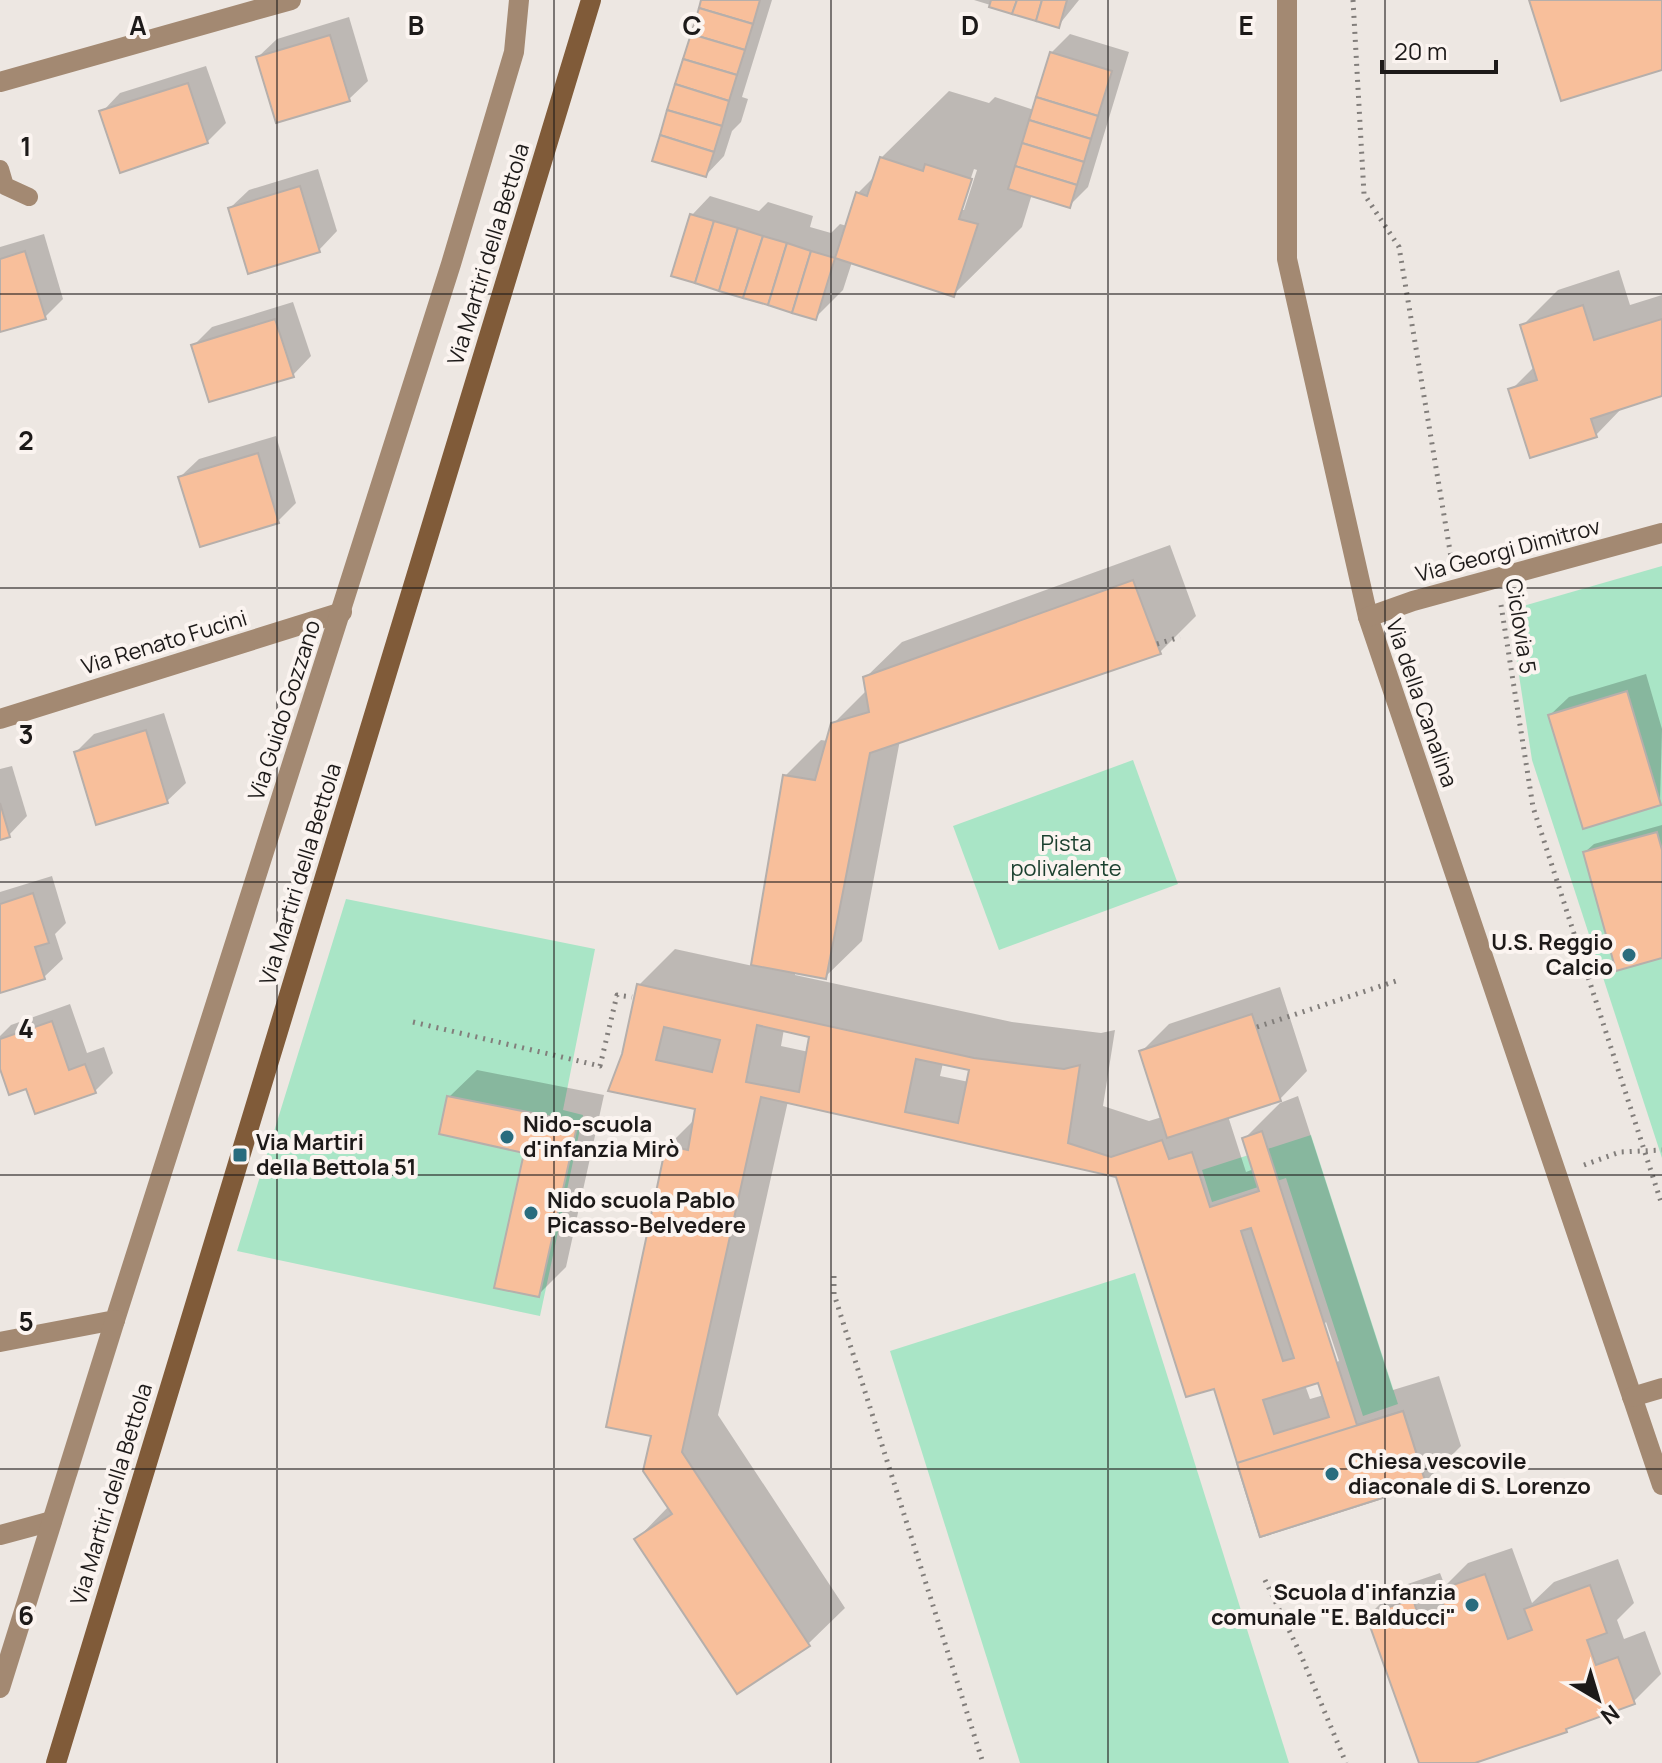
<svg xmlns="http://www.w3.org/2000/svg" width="1662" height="1763" font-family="Manrope,sans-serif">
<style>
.green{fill:#a9e5c6}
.shadow{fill:#0003;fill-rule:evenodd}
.building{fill:#f8bf9b;stroke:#b6afab;stroke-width:2;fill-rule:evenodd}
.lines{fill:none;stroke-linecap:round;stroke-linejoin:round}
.path{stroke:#827e7b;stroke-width:5;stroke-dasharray:2 6;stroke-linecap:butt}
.service{stroke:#a38972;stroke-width:18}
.minor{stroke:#a38972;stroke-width:20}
.secondary{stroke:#805b39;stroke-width:20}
.grid{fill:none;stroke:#1d1a19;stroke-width:2;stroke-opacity:0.55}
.poi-dot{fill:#296c7e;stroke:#fbf4f0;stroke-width:3}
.labels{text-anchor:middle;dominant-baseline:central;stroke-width:8;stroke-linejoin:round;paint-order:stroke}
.street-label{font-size:22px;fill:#1d1a19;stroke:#fbf4f0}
.park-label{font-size:22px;fill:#1b402f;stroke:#fbf4f0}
.poi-label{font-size:22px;font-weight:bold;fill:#1d1a19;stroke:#fbf4f0;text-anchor:start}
.grid-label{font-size:26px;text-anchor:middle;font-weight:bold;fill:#1d1a19;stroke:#fbf4f0;stroke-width:8;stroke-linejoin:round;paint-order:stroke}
</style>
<rect width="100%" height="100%" fill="#ede7e2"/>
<!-- green -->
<g class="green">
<path d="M 1662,566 L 1662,1158 L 1532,760 L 1509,610 Z"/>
<path d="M 1133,760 L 1178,884 L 999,950 L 953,826 Z"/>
<path d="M 346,899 L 595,949 L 563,1110 L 583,1115 L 540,1316 L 237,1251 Z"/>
<path d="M 1311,1135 L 1398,1404 L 1363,1416 L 1286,1178 L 1212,1202 L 1202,1170 Z"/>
<path d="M 1135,1273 L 1289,1763 L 1020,1763 L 890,1351 Z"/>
</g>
<!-- shadow -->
<g class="shadow">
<path d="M 703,0 L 772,0 L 742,97 L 748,99 L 741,122 L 732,131 L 724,156 L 706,175 Z"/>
<path d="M 974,0 L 1079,0 L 1058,26 Z"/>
<path d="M 349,17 L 368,81 L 349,99 L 258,57 L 277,39 Z"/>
<path d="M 1070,34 L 1129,52 L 1088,187 L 1070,205 L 1032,194 L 1022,227 L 954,294 L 852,262 L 843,290 L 815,318 L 692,215 L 710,196 L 759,211 L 768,202 L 813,216 L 810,227 L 831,233 L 840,224 L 847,226 L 858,193 L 876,175 L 881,158 L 949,91 L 989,103 L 995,97 L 1034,110 L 1051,53 ZM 974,169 L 977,170 L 964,210 L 960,210 Z"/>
<path d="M 206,66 L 226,123 L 207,142 L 102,112 L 120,93 Z"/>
<path d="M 318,169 L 337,231 L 319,250 L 230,208 L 249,190 Z"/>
<path d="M 44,234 L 63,299 L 45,317 L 0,330 L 0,247 Z"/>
<path d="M 1619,270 L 1630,305 L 1662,295 L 1662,394 L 1624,406 L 1596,435 L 1511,390 L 1535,366 L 1522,326 L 1558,290 Z"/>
<path d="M 293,302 L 311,356 L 293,375 L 194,345 L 212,327 Z"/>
<path d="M 276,436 L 296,503 L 278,521 L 180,477 L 199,459 Z"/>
<path d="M 1170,545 L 1196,616 L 1160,652 L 900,740 L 862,941 L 825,977 L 795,971 L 795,975 L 1012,1022 L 1101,1033 L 1115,1030 L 1103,1106 L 1149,1121 L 1162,1117 L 1141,1052 L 1169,1024 L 1280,987 L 1307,1071 L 1280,1099 L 1228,1116 L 1246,1172 L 1254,1169 L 1244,1139 L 1280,1103 L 1298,1096 L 1393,1390 L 1439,1376 L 1461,1446 L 1425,1482 L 1262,1534 L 1215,1387 L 1118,1175 L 788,1101 L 718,1415 L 845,1608 L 808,1644 L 636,1540 L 669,1506 L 654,1434 L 668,1146 L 695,1119 L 697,1107 L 624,1055 L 639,985 L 675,949 L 753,966 L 785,776 L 821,740 L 828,741 L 833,724 L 867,690 L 865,678 L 902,642 ZM 784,1029 L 812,1036 L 809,1052 L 781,1046 ZM 943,1063 L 972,1069 L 969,1082 L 940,1076 ZM 1326,1322 L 1339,1361 L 1335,1363 L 1323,1326 ZM 1319,1381 L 1324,1395 L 1310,1399 L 1305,1385 Z"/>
<path d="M 1646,674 L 1662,729 L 1660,803 L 1550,715 L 1569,697 Z"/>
<path d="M 164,713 L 186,783 L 167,801 L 76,752 L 94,734 Z"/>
<path d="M 12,766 L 27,816 L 9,835 L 0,838 L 0,769 Z"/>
<path d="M 1662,825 L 1662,956 L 1585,852 L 1594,844 Z"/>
<path d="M 52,876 L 66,923 L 55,934 L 63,959 L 44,977 L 0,991 L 0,892 Z"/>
<path d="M 70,1004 L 87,1053 L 104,1047 L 113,1073 L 95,1091 L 0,1064 L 0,1036 L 11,1025 Z"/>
<path d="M 477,1070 L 604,1095 L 566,1267 L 538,1295 L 527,1151 L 449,1097 Z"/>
<path d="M 1512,1548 L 1532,1603 L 1554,1582 L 1618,1559 L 1634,1603 L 1617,1620 L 1624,1639 L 1645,1631 L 1661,1674 L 1633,1702 L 1572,1724 L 1566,1730 L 1469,1763 L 1421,1763 L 1368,1616 L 1396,1588 L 1440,1573 L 1445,1586 L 1468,1563 Z"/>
</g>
<!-- building -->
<g class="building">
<path d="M 701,0 L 760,0 L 753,24 L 699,8 Z"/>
<path d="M 991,0 L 1017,0 L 1012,14 L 989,7 Z"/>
<path d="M 1017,0 L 1042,0 L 1036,21 L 1012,14 Z"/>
<path d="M 1042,0 L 1067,0 L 1059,28 L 1036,21 Z"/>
<path d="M 1529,0 L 1662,0 L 1662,70 L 1561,101 Z"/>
<path d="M 699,8 L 753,24 L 745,50 L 691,34 Z"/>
<path d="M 691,34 L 745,50 L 737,75 L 683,59 Z"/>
<path d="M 330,35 L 350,101 L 276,123 L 256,57 Z"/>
<path d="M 1050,52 L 1112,71 L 1098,116 L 1036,97 Z"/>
<path d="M 683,59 L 737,75 L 729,101 L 675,84 Z"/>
<path d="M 188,83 L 208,143 L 120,173 L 99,111 Z"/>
<path d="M 675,84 L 729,101 L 722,126 L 667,110 Z"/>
<path d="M 1036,97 L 1098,116 L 1091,139 L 1029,120 Z"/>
<path d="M 667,110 L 722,126 L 714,152 L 660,135 Z"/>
<path d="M 1029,120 L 1091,139 L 1084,162 L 1022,143 Z"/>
<path d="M 660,135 L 714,152 L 706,177 L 652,161 Z"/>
<path d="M 1022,143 L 1084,162 L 1077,185 L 1015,166 Z"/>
<path d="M 880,157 L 923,171 L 925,164 L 972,179 L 959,219 L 978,224 L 954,297 L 835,258 L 856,192 L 867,196 Z"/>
<path d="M 1015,166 L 1077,185 L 1070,208 L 1008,189 Z"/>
<path d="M 300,186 L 320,252 L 248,274 L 228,208 Z"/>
<path d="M 690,214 L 714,221 L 695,283 L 671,276 Z"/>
<path d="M 714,221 L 738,228 L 719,291 L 695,283 Z"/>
<path d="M 738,228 L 763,236 L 743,298 L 719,291 Z"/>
<path d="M 763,236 L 787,243 L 768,305 L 743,298 Z"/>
<path d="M 787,243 L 811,251 L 792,313 L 768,305 Z"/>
<path d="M 25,251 L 46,319 L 0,332 L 0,259 Z"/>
<path d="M 811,251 L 835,258 L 816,320 L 792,313 Z"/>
<path d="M 1583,305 L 1594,340 L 1662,319 L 1662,396 L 1591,419 L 1597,437 L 1530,458 L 1508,389 L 1537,380 L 1520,325 Z"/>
<path d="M 275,319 L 294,377 L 209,402 L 191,345 Z"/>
<path d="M 258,453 L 279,523 L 200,547 L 178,477 Z"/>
<path d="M 1133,580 L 1161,654 L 870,753 L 826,979 L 751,965 L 783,775 L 815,780 L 831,723 L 869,712 L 863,677 Z"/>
<path d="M 1627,691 L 1661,805 L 1583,829 L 1548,715 Z"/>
<path d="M 146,730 L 168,803 L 96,825 L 74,752 Z"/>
<path d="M 0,803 L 10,837 L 0,840 Z"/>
<path d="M 1657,832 L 1662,850 L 1662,958 L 1616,971 L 1583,852 Z"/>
<path d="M 33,893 L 49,943 L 35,947 L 45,979 L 0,993 L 0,904 Z"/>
<path d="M 637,984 L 974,1058 L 1064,1069 L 1080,1065 L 1068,1143 L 1111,1157 L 1162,1140 L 1169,1159 L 1192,1152 L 1210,1207 L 1259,1191 L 1242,1138 L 1262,1131 L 1357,1425 L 1403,1411 L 1426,1484 L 1260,1537 L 1214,1389 L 1186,1397 L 1116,1177 L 761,1097 L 682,1452 L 810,1646 L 737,1694 L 634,1539 L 672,1514 L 643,1471 L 651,1436 L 606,1427 L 666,1145 L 688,1150 L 695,1109 L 608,1091 L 622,1054 ZM 757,1025 L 809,1037 L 799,1092 L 746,1082 ZM 664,1027 L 720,1040 L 712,1072 L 656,1060 ZM 916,1059 L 969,1070 L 958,1123 L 905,1112 ZM 1251,1228 L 1294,1358 L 1283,1361 L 1241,1231 ZM 1318,1383 L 1329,1417 L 1274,1434 L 1263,1400 Z"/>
<path d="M 1252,1014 L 1281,1101 L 1167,1138 L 1139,1051 Z"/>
<path d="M 52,1021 L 69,1070 L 85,1064 L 96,1093 L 35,1114 L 26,1089 L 9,1095 L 0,1069 L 0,1039 Z"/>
<path d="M 447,1096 L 578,1122 L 539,1297 L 494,1288 L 524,1153 L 439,1134 Z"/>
<path d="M 1403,1411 L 1426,1484 L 1260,1537 L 1237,1463 Z"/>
<path d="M 1485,1574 L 1508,1639 L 1532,1630 L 1524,1609 L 1590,1585 L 1607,1633 L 1587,1640 L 1596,1665 L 1618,1657 L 1635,1704 L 1566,1729 L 1567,1732 L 1475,1763 L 1419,1763 L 1366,1615 L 1413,1599 L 1420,1621 L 1446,1612 L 1438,1590 Z"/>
</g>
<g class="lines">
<!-- path -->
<g class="path">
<path d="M 1353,0 L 1364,194 L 1399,247 L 1451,557 L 1456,556"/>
<path d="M 1501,605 L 1533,807 L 1662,1205"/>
<path d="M 1157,644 L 1180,637"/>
<path d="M 413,1022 L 600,1066 L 617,995 L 632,997"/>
<path d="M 1257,1027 L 1396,981"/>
<path d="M 1584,1165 L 1620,1152 L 1662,1150"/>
<path d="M 834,1276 L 834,1294 L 983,1763"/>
<path d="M 1265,1580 L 1300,1653 L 1346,1763"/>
</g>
<!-- service -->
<path class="service" d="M 0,169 L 5,186 L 29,197"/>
<!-- minor -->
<g class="minor">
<path d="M 1287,0 L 1287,259 L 1368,617 L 1662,1485"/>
<path d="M 0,82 L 291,0"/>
<path d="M 1368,617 L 1413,601 L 1662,533"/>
<path d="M 0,719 L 342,612"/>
<path d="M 0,1342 L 115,1320 L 451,264 L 514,52 L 519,0"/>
<path d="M 1632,1397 L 1662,1388"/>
<path d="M 0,1535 L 52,1521"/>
<path d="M 0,1688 L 115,1320"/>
</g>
<!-- secondary -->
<path class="secondary" d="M 56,1763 L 591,0"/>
</g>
<!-- grid -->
<path class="grid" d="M 277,0 L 277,1763M 554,0 L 554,1763M 831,0 L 831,1763M 1108,0 L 1108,1763M 1385,0 L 1385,1763M 0,294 L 1662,294M 0,588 L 1662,588M 0,882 L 1662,882M 0,1175 L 1662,1175M 0,1469 L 1662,1469"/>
<!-- markers -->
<g class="poi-dot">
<circle cx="1629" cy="955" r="8"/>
<circle cx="507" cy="1137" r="8"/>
<rect x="232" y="1147" width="16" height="16" rx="4"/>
<circle cx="531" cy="1213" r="8"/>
<circle cx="1332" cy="1474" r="8"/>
<circle cx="1472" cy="1605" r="8"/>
</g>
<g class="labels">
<!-- street labels -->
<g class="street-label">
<text transform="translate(488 254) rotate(-73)">Via Martiri della Bettola</text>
<text transform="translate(1508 550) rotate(-15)">Via Georgi Dimitrov</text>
<text transform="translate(1521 626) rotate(81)">Ciclovia 5</text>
<text transform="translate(164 642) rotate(-17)">Via Renato Fucini</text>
<text transform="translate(1422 703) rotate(71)">Via della Canalina</text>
<text transform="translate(284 710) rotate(-72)">Via Guido Gozzano</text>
<text transform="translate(300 874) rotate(-73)">Via Martiri della Bettola</text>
<text transform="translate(111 1494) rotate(-73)">Via Martiri della Bettola</text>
</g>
<!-- park labels -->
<g class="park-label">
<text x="1066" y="843">Pista<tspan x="1066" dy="25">polivalente</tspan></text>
</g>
<!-- poi labels -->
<g class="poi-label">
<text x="1613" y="942" text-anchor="end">U.S. Reggio<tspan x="1613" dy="25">Calcio</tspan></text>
<text x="523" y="1124">Nido-scuola<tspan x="523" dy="25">d'infanzia Mirò</tspan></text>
<text x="256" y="1142">Via Martiri<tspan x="256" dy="25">della Bettola 51</tspan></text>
<text x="547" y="1200">Nido scuola Pablo<tspan x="547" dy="25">Picasso-Belvedere</tspan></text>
<text x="1348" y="1461">Chiesa vescovile<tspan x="1348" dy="25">diaconale di S. Lorenzo</tspan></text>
<text x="1456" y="1592" text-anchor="end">Scuola d'infanzia<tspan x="1456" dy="25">comunale "E. Balducci"</tspan></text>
</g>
</g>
<g class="grid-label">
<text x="138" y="35">A</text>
<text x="416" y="35">B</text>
<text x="692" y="35">C</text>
<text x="970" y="35">D</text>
<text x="1246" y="35">E</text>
<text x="26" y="156">1</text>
<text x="26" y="450">2</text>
<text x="26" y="744">3</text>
<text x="26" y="1038">4</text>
<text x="26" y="1331">5</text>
<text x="26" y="1625">6</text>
</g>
<!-- north arrow -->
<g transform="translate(1598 1699) rotate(142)" stroke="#fbf4f0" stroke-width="6" paint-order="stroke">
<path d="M0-6L14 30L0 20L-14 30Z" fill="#1d1a19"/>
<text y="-12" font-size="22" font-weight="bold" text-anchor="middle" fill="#1d1a19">N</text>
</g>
<!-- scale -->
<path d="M1382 60v12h114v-12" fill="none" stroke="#1d1a19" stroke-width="4"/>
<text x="1394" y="60" font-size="24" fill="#1d1a19" stroke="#fbf4f0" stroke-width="6" paint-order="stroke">20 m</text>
</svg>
